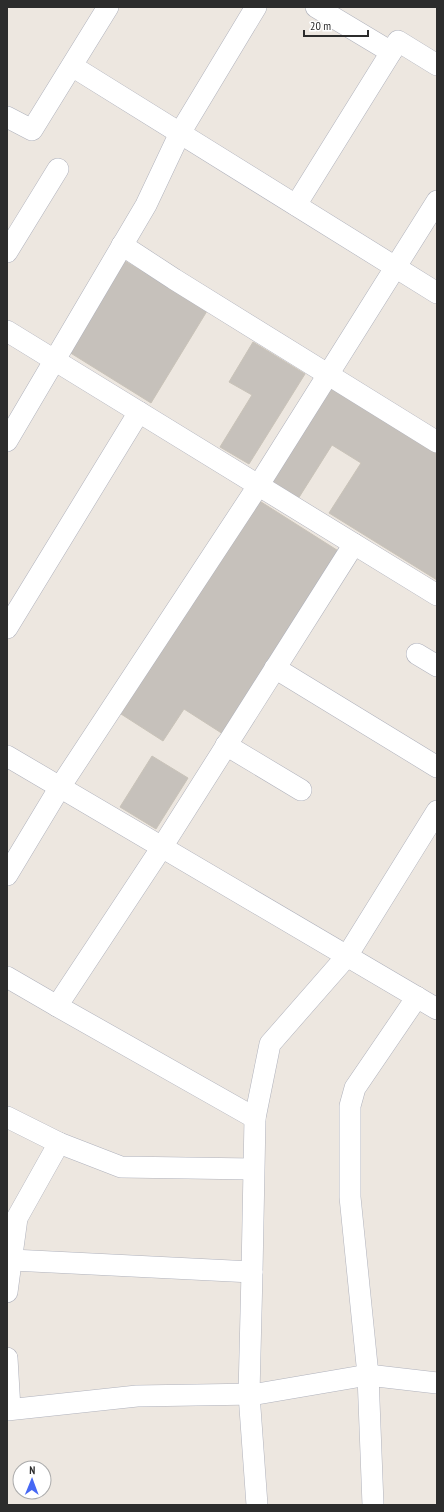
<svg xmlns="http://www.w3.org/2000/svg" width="444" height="1512" font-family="'PT Sans Narrow',sans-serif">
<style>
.building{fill:#c6c1bb;stroke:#c9c3b9}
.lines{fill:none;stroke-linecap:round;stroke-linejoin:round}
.minor-casing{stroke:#b0b2bc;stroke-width:22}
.minor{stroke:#fff;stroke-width:21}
</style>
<rect width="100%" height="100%" fill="#ede7e0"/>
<!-- building -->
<g class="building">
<path d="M 125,261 L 207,311 L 151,403 L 69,352 Z"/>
<path d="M 253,342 L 305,374 L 249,464 L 220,447 L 252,395 L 229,382 Z"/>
<path d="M 329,386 L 437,454 L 437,580 L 329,513 L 361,463 L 332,445 L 298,499 L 269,481 Z"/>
<path d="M 258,500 L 340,552 L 223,734 L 184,709 L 163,741 L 121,714 Z"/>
<path d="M 152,756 L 188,778 L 156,829 L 120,807 Z"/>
</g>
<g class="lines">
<defs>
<g id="minor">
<path d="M 316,7 L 391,52"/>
<path d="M 72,66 L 437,293"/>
<path d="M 7,117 L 32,130 L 108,7"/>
<path d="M 296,205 L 398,41 L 437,65"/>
<path d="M 122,245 L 174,279 L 437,442"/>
<path d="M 7,252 L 58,169"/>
<path d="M 7,331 L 437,595"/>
<path d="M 7,441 L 146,205 L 180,133 L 256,7"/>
<path d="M 7,628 L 139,412"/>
<path d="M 417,654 L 437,666"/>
<path d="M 275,668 L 437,767"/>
<path d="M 226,745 L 301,790"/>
<path d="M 7,756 L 437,1009"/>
<path d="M 7,875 L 60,787 L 258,486 L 437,201"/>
<path d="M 7,977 L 57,1006 L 255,1118"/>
<path d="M 57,1006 L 162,847 L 354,544"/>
<path d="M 7,1117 L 59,1143 L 121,1167 L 253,1169"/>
<path d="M 12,1260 L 252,1272 L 255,1118 L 270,1044 L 347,956 L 437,811"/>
<path d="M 252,1272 L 249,1394 L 257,1505"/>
<path d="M 7,1292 L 17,1218 L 59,1143"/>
<path d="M 7,1358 L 10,1409"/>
<path d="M 7,1410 L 137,1396 L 257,1394 L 368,1375 L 437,1383"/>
<path d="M 373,1505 L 368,1375 L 350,1197 L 350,1106 L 355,1088 L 417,997"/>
</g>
</defs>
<!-- minor casing -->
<use href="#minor" class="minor-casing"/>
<!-- minor -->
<use href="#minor" class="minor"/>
</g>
<!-- border -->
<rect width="444" height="1512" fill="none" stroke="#2c2c2c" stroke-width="16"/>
<!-- north arrow -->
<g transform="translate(32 1480) rotate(1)"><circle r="19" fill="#ffffff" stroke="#ababab"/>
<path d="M0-3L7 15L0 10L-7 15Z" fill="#4668f4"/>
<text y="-6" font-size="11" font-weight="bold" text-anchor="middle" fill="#2c2c2c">N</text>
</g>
<!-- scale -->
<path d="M304 30v6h64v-6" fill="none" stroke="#2c2c2c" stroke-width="2"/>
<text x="310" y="30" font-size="12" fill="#2c2c2c" stroke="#ffffff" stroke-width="3" paint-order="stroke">20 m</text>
</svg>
